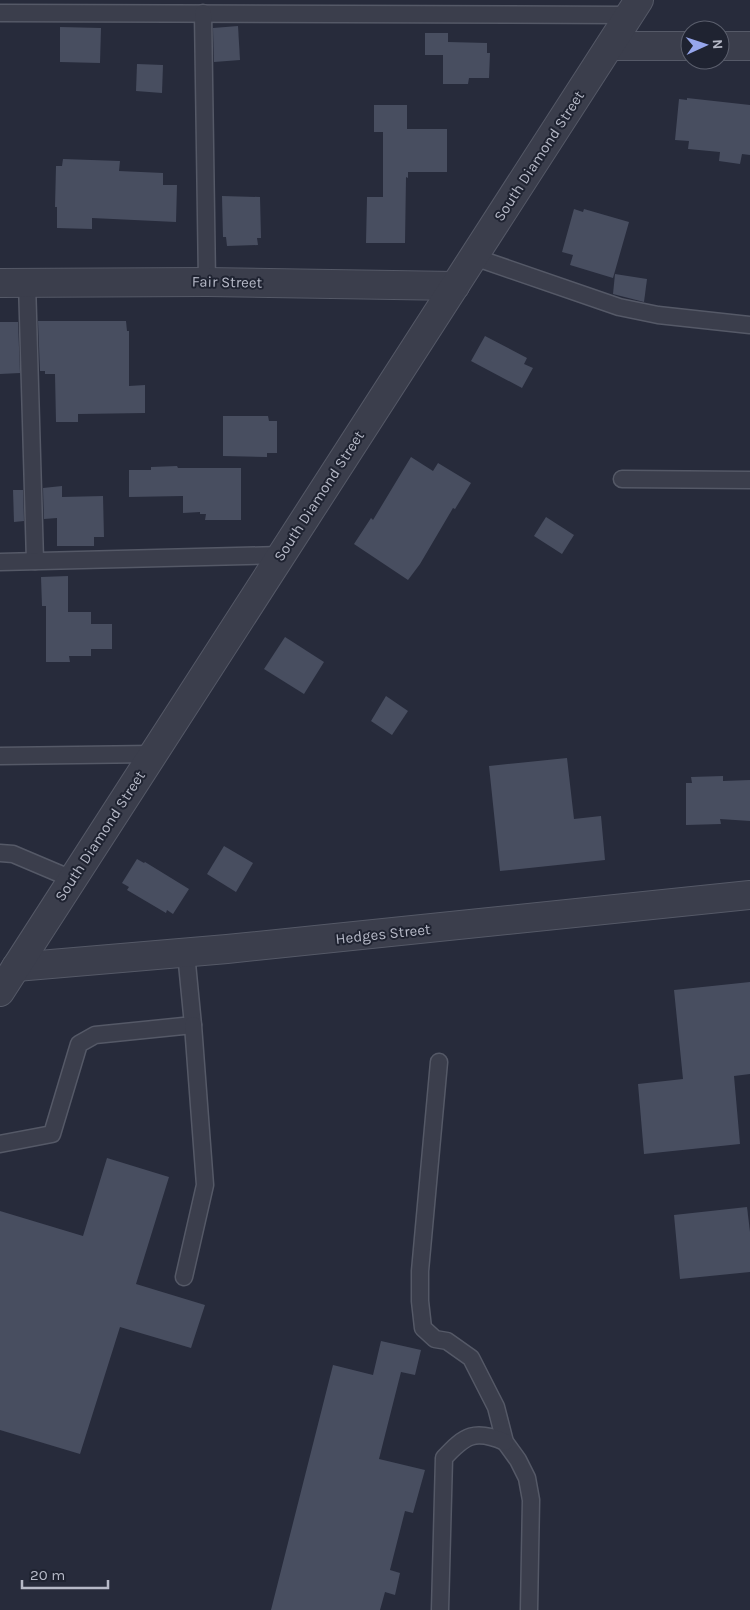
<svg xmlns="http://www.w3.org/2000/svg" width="750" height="1610" font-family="Karla,sans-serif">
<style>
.building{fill:#484e60}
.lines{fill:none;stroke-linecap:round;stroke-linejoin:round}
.service-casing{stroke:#555967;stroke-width:19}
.minor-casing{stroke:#555967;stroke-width:30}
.tertiary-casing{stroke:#555967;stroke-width:30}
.service{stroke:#3b3e4c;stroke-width:16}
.minor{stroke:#3b3e4c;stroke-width:28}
.tertiary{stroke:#3b3e4c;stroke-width:28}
.labels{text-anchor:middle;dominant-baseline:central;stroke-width:4;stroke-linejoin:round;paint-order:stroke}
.street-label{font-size:15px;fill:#b6b9c7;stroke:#1f2331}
</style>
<rect width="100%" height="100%" fill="#272b3b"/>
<!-- building -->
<g class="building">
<path d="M 238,26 L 240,60 L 214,62 L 213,28 Z"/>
<path d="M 60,27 L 101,28 L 100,63 L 60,62 Z"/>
<path d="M 425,33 L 448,33 L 448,42 L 487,43 L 487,53 L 490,53 L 489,78 L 469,78 L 468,84 L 443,84 L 443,55 L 425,55 Z"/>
<path d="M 137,64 L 163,65 L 162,93 L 136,91 Z"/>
<path d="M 687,98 L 750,105 L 750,155 L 742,154 L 740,164 L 719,161 L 720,152 L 688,149 L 689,141 L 675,140 L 679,99 L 687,100 Z"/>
<path d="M 374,105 L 407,105 L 407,129 L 447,129 L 447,172 L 408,172 L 408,178 L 406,177 L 405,243 L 366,243 L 367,197 L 383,197 L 383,132 L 374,132 Z"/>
<path d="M 63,159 L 120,161 L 119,171 L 163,173 L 163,185 L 177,185 L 176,222 L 92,218 L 92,229 L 57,228 L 57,207 L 55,207 L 56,166 L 62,166 Z"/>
<path d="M 222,196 L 260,197 L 261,238 L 257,238 L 258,245 L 227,246 L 226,237 L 223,237 Z"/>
<path d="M 574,209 L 583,212 L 584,209 L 629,222 L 613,278 L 570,265 L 573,255 L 562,252 Z"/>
<path d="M 615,274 L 647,279 L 644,302 L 613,294 Z"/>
<path d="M 38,321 L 126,321 L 127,331 L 129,331 L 129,386 L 145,385 L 145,413 L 78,414 L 78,422 L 56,422 L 55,374 L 45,374 L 45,371 L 40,371 Z"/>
<path d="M 0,322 L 18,322 L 20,373 L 0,374 Z"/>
<path d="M 485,336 L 527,358 L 524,364 L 533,368 L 522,388 L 471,361 Z"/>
<path d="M 223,416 L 268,416 L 269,421 L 277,421 L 277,453 L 267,453 L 267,457 L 223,456 Z"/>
<path d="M 411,457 L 433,471 L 438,463 L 471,483 L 455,509 L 453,508 L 420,564 L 408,580 L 354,544 L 371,518 L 373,520 Z"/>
<path d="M 177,466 L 178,468 L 241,468 L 241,520 L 205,520 L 206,514 L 200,514 L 200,512 L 183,513 L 183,496 L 129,497 L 129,470 L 151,470 L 151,467 Z"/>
<path d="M 62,486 L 62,497 L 103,496 L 104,537 L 94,537 L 94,546 L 57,546 L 57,518 L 44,519 L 43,488 Z"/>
<path d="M 13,490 L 23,490 L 24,521 L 14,522 Z"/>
<path d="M 546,517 L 574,535 L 562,554 L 534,536 Z"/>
<path d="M 68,576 L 68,612 L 91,612 L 91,624 L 112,624 L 112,649 L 91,649 L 91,656 L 69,656 L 70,662 L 46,662 L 46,606 L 42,606 L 41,577 Z"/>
<path d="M 285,637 L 324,662 L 304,694 L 264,669 Z"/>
<path d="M 386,696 L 408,711 L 392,735 L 371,721 Z"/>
<path d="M 567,758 L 574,819 L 601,816 L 605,860 L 500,871 L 489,766 Z"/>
<path d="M 723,776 L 723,781 L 750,780 L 750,821 L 720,819 L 721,824 L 686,825 L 686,783 L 692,783 L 691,777 Z"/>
<path d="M 224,846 L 253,863 L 236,892 L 207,874 Z"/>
<path d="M 137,859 L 144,863 L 145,862 L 189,889 L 173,914 L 167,910 L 166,913 L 127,890 L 129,887 L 122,883 Z"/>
<path d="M 750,982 L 750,1074 L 734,1076 L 740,1144 L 644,1154 L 638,1084 L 683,1079 L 674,990 Z"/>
<path d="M 107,1158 L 169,1177 L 136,1284 L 205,1305 L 191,1348 L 120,1327 L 80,1454 L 0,1430 L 0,1211 L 83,1236 Z"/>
<path d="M 747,1207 L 750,1232 L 750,1272 L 680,1279 L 674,1215 Z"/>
<path d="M 381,1341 L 421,1350 L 415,1375 L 401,1372 L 379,1459 L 425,1470 L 413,1513 L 405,1511 L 390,1570 L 400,1573 L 395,1595 L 385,1592 L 380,1610 L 271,1610 L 333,1365 L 373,1375 Z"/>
</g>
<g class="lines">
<defs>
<g id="service">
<path d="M 0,13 L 629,15"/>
<path d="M 203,13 L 207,282"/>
<path d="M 474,257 L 619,307 L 658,315 L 750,325"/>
<path d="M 27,282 L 35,561"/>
<path d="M 622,479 L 750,480"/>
<path d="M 0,562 L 281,555"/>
<path d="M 0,756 L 153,754"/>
<path d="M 0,853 L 13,854 L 72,879"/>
<path d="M 439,1062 L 420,1271 L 420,1301 L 423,1328 L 435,1339 L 447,1341 L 471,1358 L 496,1407 L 505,1442 L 518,1460 L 527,1478 L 531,1500 L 529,1610"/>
<path d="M 0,1144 L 52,1134 L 79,1044 L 95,1035 L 193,1025 L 186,953"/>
<path d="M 184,1277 L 205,1185 L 193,1025"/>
<path d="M 440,1610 L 444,1458 C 465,1435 475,1429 505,1442"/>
</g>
<g id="minor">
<path d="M 610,46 L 690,46"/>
<path d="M 720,46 L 750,46"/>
<path d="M 0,283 L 207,282 L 455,286"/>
</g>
<g id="tertiary">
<path d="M 16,967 L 227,949 L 750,895"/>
<path d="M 0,992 L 639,0"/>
</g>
</defs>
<!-- service casing -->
<use href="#service" class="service-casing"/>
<!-- minor casing -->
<use href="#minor" class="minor-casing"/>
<!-- tertiary casing -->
<use href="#tertiary" class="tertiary-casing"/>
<!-- service -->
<use href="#service" class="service"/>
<!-- minor -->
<use href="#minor" class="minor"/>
<!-- tertiary -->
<use href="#tertiary" class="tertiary"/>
</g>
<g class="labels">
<!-- street labels -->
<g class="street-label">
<text transform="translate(539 156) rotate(-57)">South Diamond Street</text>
<text transform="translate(227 282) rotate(1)">Fair Street</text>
<text transform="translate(319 496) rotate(-57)">South Diamond Street</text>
<text transform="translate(100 836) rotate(-57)">South Diamond Street</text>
<text transform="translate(383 934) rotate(-6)">Hedges Street</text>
</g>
</g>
<!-- north arrow -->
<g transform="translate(705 45) rotate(87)"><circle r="24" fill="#1f2331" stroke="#5b5f6d"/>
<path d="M0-4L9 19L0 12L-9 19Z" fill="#96a6ec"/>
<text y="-8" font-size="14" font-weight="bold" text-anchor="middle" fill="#b6b9c7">N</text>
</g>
<!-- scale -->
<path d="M22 1580v8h86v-8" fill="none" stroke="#b6b9c7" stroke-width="2.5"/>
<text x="30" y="1580" font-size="15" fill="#b6b9c7" stroke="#1f2331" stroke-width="4" paint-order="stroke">20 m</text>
</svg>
